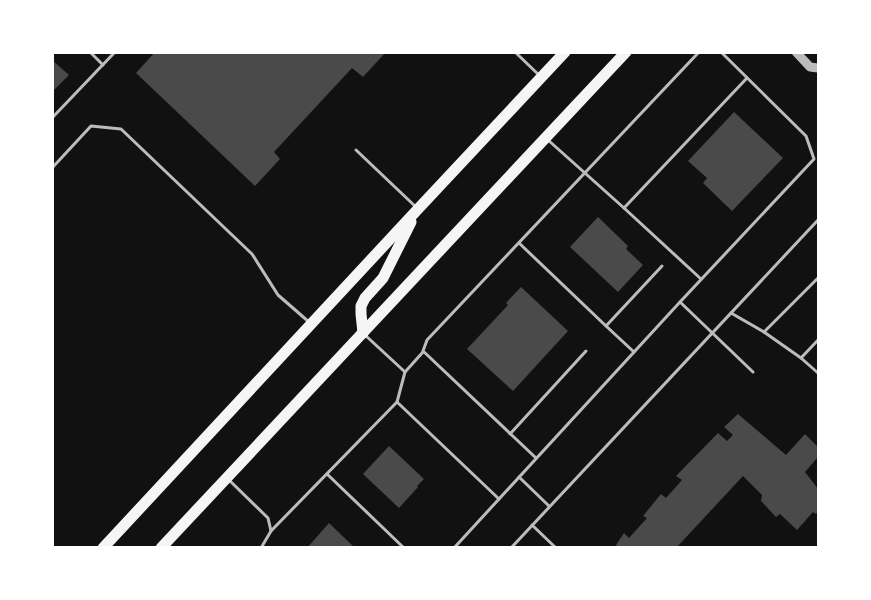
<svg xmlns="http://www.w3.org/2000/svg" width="871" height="600" font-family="Montserrat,sans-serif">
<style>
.building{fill:#4a4a4a}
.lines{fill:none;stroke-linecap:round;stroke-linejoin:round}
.service{stroke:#bcbcbc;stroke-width:3}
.tertiary{stroke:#bcbcbc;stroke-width:9}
.primary{stroke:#f5f5f5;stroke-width:11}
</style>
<rect width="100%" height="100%" fill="#111"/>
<!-- building -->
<g class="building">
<path d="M 155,52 L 386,52 L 363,77 L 352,68 L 274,152 L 280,159 L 255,186 L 136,73 Z"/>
<path d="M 52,60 L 69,75 L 52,92 Z"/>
<path d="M 734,112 L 783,158 L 732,211 L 703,183 L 707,178 L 688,161 Z"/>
<path d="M 598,217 L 628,246 L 626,249 L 643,265 L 618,292 L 570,247 Z"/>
<path d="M 521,287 L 568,331 L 513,391 L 467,349 L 508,305 L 506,303 Z"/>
<path d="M 738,414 L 786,455 L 805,434 L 818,447 L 818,457 L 805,472 L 818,489 L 818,511 L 816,514 L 813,512 L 797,530 L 780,514 L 776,517 L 761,501 L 762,495 L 743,476 L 676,548 L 619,548 L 616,545 L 624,533 L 629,538 L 647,518 L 643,516 L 661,494 L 666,498 L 682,480 L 676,476 L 718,433 L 727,441 L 733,435 L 724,427 Z"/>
<path d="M 389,446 L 424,479 L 417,486 L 418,487 L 399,508 L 363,474 Z"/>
<path d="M 329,523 L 355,548 L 307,548 Z"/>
</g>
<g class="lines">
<!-- service -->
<g class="service">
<path d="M 90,52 L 103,65"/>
<path d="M 515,52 L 540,76"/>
<path d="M 52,118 L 115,52"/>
<path d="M 548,140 L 624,208 L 701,279"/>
<path d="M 356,150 L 417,208"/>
<path d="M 52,168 L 91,126 L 121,129 L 252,254 L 278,295 L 309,322"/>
<path d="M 624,208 L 747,78"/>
<path d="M 519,243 L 606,326 L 634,352"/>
<path d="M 680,302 L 753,372"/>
<path d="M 731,313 L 764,332 L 801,358 L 818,373"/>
<path d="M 606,326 L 662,266"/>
<path d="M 764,332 L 818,278"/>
<path d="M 365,335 L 405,372 L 397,402 L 499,499"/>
<path d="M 801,358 L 818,340"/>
<path d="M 405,372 L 423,352"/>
<path d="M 510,434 L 586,351"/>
<path d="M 536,458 L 423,351 L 427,340 L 699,52"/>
<path d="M 327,474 L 404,548"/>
<path d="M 519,477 L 549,506"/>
<path d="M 229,480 L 268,518 L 271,531 L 261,548"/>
<path d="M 532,525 L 556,548"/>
<path d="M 271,531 L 397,402"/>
<path d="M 454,548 L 680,302 L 814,159 L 806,136 L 721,52"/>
<path d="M 511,548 L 818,220"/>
</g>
<!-- tertiary -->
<path class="tertiary" d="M 796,52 L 810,67 L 818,68"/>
<!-- primary -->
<g class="primary">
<path d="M 363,333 L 361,314 L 361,306 L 365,298 L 383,278 L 411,222"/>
<path d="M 103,548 L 418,209 L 565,52"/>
<path d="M 161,548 L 626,52"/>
</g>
</g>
<!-- border -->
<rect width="871" height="600" fill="none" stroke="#ffffff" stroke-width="108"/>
</svg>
